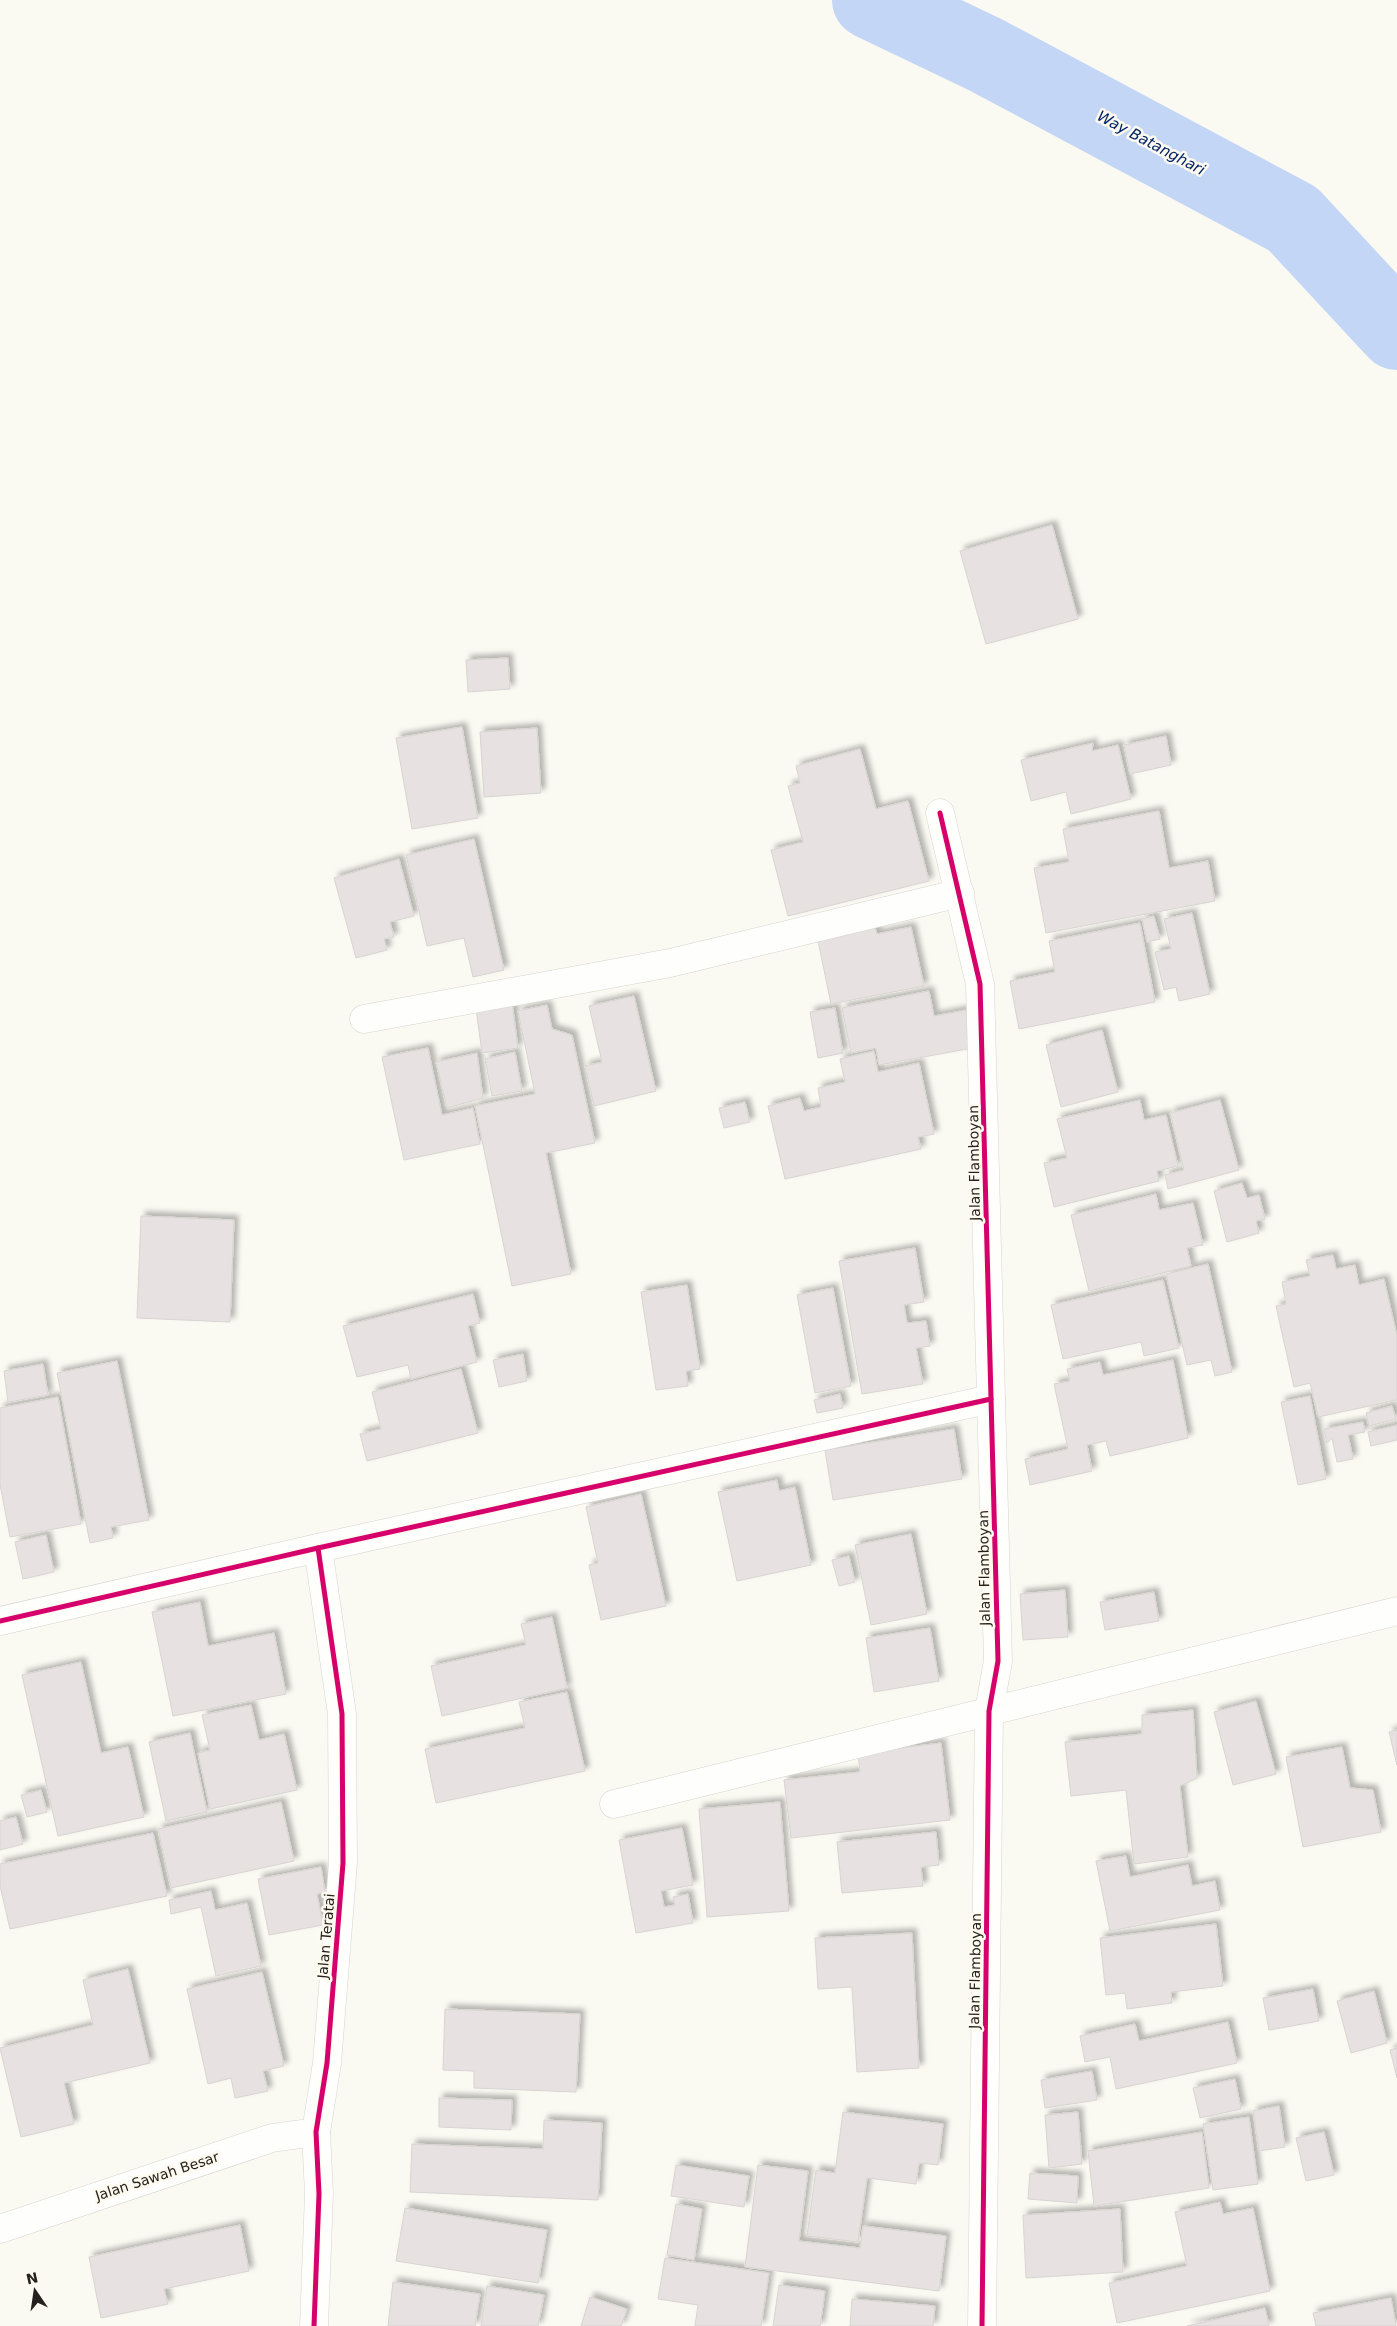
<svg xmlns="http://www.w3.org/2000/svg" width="1397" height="2326" font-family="'DejaVu Sans',sans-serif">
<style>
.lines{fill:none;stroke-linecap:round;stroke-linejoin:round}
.river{stroke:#c3d6f6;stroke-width:78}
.building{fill:#e7e2e1;stroke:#d7d4d2;filter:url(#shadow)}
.minor-casing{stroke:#d5d4ce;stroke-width:29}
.minor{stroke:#fefefd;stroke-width:28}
.cycleway-casing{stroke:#fefaef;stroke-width:8}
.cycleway{stroke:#d6006c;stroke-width:5}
.labels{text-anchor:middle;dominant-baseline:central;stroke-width:5;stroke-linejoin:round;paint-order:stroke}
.street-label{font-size:14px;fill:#23221e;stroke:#fefaef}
.water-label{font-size:15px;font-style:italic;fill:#012466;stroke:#fefaef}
</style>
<defs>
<filter id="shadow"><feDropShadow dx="4.5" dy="-4.5" stdDeviation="2.5" flood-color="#0004"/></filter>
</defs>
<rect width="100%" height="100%" fill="#faf9f2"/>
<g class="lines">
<!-- river -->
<path class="river" d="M 871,0 L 986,55 L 1293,219 L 1397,331"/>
</g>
<!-- building -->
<g class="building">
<path d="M 1052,525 L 1078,619 L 986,644 L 960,551 Z"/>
<path d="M 508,658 L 510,689 L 468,692 L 466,660 Z"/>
<path d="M 462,727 L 478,818 L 412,829 L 396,738 Z"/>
<path d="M 537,728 L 541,793 L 484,797 L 480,732 Z"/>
<path d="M 1166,736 L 1171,765 L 1130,774 L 1124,745 Z"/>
<path d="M 1093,743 L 1092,751 L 1118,745 L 1131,799 L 1071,814 L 1066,792 L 1031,801 L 1021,760 Z"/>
<path d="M 860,749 L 876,809 L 908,801 L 929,881 L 788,916 L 771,850 L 803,842 L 788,786 L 800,783 L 796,766 Z"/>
<path d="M 1159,811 L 1169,868 L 1208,861 L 1215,901 L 1046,933 L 1034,868 L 1069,862 L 1063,829 Z"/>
<path d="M 474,839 L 504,970 L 473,977 L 464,938 L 427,946 L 406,855 Z"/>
<path d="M 399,859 L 414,916 L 390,922 L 394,937 L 384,939 L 387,950 L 356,958 L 334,878 Z"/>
<path d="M 1192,913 L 1210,994 L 1179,1001 L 1176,987 L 1164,990 L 1155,952 L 1171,949 L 1164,919 Z"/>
<path d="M 1154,916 L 1160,939 L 1147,942 L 1142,919 Z"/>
<path d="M 1140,923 L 1155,1002 L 1019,1029 L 1010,981 L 1055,972 L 1049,941 Z"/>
<path d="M 874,924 L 877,934 L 911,927 L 924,986 L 831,1004 L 817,936 Z"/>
<path d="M 929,991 L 934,1016 L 966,1010 L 973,1048 L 879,1065 L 876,1048 L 851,1053 L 842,1008 Z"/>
<path d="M 634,996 L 656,1091 L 594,1106 L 585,1066 L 602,1062 L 589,1006 Z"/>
<path d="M 512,1002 L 518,1048 L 482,1053 L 476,1008 Z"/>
<path d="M 547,1005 L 552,1029 L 572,1035 L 595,1143 L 546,1153 L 571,1274 L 512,1286 L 475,1106 L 535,1094 L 518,1011 Z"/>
<path d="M 835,1008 L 843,1053 L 818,1058 L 810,1012 Z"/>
<path d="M 1102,1030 L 1118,1092 L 1061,1107 L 1046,1045 Z"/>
<path d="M 428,1048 L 442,1115 L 473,1108 L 480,1144 L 404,1160 L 382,1057 Z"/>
<path d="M 874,1051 L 878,1072 L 919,1063 L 934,1134 L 918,1137 L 921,1149 L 785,1179 L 768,1106 L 800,1098 L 804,1111 L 821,1107 L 818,1088 L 845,1082 L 840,1059 Z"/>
<path d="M 515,1052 L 522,1091 L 492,1096 L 485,1059 Z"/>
<path d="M 477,1053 L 483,1098 L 447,1108 L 436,1062 Z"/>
<path d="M 1140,1100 L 1144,1120 L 1166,1115 L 1178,1166 L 1157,1171 L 1159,1181 L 1054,1207 L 1044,1163 L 1067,1158 L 1057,1119 Z"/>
<path d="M 1220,1100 L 1239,1170 L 1168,1189 L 1165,1175 L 1184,1170 L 1170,1113 Z"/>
<path d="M 745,1102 L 750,1122 L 724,1128 L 719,1108 Z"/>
<path d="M 1242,1183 L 1247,1198 L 1259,1195 L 1265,1219 L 1256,1221 L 1259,1233 L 1227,1242 L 1214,1191 Z"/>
<path d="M 1156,1194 L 1159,1210 L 1193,1203 L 1203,1245 L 1187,1248 L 1191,1266 L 1089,1291 L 1071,1215 Z"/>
<path d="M 141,1216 L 234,1220 L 230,1322 L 137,1318 Z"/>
<path d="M 915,1248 L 924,1302 L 904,1305 L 907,1323 L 926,1321 L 930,1346 L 916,1348 L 923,1384 L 862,1394 L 839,1261 Z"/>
<path d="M 1333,1255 L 1336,1269 L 1355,1265 L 1359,1285 L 1384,1279 L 1397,1336 L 1397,1400 L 1318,1417 L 1310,1383 L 1294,1387 L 1276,1306 L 1286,1304 L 1282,1282 L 1310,1276 L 1306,1260 Z"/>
<path d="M 1208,1264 L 1232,1372 L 1215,1376 L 1211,1360 L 1187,1365 L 1166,1274 Z"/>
<path d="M 1163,1280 L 1179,1348 L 1144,1356 L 1141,1342 L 1063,1359 L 1051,1305 Z"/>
<path d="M 687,1285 L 700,1369 L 686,1371 L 688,1386 L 656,1390 L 641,1292 Z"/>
<path d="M 833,1288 L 851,1386 L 815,1393 L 797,1295 Z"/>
<path d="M 473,1294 L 480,1323 L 468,1326 L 477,1362 L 411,1379 L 408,1365 L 357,1377 L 343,1326 Z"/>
<path d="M 523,1354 L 527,1381 L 499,1387 L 493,1360 Z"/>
<path d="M 1173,1360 L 1188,1438 L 1110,1456 L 1106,1441 L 1087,1445 L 1092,1471 L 1030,1485 L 1025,1459 L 1068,1449 L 1054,1384 L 1070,1381 L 1067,1369 L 1100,1362 L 1103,1375 Z"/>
<path d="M 117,1361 L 149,1520 L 111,1527 L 113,1538 L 90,1543 L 57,1373 Z"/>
<path d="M 43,1364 L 48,1395 L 8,1402 L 4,1371 Z"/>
<path d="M 461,1369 L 478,1433 L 367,1461 L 360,1434 L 381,1429 L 372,1392 Z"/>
<path d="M 840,1394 L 843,1408 L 817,1413 L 814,1400 Z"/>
<path d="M 1310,1396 L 1326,1479 L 1298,1485 L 1281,1402 Z"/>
<path d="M 58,1397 L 81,1524 L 10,1537 L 0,1484 L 0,1408 Z"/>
<path d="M 1392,1406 L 1396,1419 L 1369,1426 L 1366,1413 Z"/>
<path d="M 1363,1422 L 1365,1432 L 1348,1435 L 1353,1459 L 1337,1462 L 1332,1438 L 1327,1443 L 1324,1429 Z"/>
<path d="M 1397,1425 L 1397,1440 L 1371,1446 L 1368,1432 Z"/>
<path d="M 954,1429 L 962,1479 L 833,1500 L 825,1450 Z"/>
<path d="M 777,1480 L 779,1491 L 795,1487 L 811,1565 L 737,1581 L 718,1492 Z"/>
<path d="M 641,1494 L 666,1606 L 601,1620 L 589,1565 L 598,1563 L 586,1507 Z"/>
<path d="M 911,1534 L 927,1614 L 871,1625 L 855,1545 Z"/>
<path d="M 46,1535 L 54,1572 L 23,1579 L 15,1542 Z"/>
<path d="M 849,1556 L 855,1582 L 839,1586 L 832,1560 Z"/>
<path d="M 1065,1590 L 1068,1637 L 1023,1640 L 1020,1594 Z"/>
<path d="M 1154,1592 L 1159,1621 L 1105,1630 L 1100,1602 Z"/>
<path d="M 200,1602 L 208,1646 L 274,1633 L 286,1694 L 173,1716 L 152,1612 Z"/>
<path d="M 552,1617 L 567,1688 L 442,1716 L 431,1666 L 526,1645 L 521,1624 Z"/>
<path d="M 930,1628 L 939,1681 L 874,1692 L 866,1638 Z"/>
<path d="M 81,1662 L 101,1753 L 128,1747 L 144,1817 L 58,1836 L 22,1675 Z"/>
<path d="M 567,1692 L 585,1771 L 436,1803 L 425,1749 L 525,1728 L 519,1702 Z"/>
<path d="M 1256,1701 L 1276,1774 L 1233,1785 L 1214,1712 Z"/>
<path d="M 251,1705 L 259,1740 L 284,1734 L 297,1790 L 210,1809 L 198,1753 L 210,1750 L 202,1715 Z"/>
<path d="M 1193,1710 L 1197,1778 L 1180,1786 L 1188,1857 L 1134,1864 L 1126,1790 L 1071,1796 L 1065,1742 L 1142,1734 L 1142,1715 Z"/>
<path d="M 1397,1730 L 1397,1765 L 1389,1732 Z"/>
<path d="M 190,1733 L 207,1812 L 166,1821 L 149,1742 Z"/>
<path d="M 941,1743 L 950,1820 L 791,1838 L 784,1780 L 860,1772 L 858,1753 Z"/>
<path d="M 1342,1747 L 1350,1788 L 1373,1790 L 1381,1832 L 1303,1847 L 1286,1757 Z"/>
<path d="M 41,1790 L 47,1812 L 27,1817 L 21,1795 Z"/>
<path d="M 281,1802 L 294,1861 L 171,1888 L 158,1829 Z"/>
<path d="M 780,1802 L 789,1911 L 707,1917 L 699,1809 Z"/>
<path d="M 16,1817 L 23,1844 L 0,1850 L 0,1821 Z"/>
<path d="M 682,1828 L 693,1885 L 661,1891 L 664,1907 L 675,1905 L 673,1897 L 688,1894 L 693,1923 L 636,1933 L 619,1840 Z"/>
<path d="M 936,1832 L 939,1865 L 921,1867 L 923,1886 L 842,1893 L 837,1842 Z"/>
<path d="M 153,1833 L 167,1896 L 10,1929 L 0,1886 L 0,1864 Z"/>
<path d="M 1126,1856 L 1130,1877 L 1188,1865 L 1192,1886 L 1215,1881 L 1220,1910 L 1110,1931 L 1096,1861 Z"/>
<path d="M 321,1867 L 325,1892 L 317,1894 L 323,1925 L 269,1935 L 258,1879 Z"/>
<path d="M 211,1891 L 215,1910 L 247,1903 L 261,1966 L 216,1976 L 201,1907 L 171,1914 L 169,1900 Z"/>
<path d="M 1216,1924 L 1223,1986 L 1171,1992 L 1172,2003 L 1127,2009 L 1125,1993 L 1106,1995 L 1100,1938 Z"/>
<path d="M 912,1933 L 919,2068 L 857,2072 L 852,1987 L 818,1989 L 815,1938 Z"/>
<path d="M 128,1969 L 150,2063 L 64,2083 L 74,2124 L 21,2137 L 0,2048 L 93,2025 L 83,1980 Z"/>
<path d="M 262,1972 L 284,2066 L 263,2071 L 268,2091 L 235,2098 L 231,2078 L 208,2084 L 187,1989 Z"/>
<path d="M 1313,1989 L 1319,2021 L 1269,2030 L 1263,1998 Z"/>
<path d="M 1374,1991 L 1387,2043 L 1351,2053 L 1337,2001 Z"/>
<path d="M 445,2009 L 580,2014 L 576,2092 L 474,2088 L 474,2071 L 443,2070 Z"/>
<path d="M 1228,2022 L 1237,2063 L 1116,2089 L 1110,2057 L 1085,2062 L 1080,2036 L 1135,2024 L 1139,2041 Z"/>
<path d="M 1397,2048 L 1397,2078 L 1390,2050 Z"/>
<path d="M 1092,2071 L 1097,2100 L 1045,2108 L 1041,2080 Z"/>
<path d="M 1235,2079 L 1241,2109 L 1200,2118 L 1193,2088 Z"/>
<path d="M 439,2098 L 512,2100 L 511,2130 L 439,2127 Z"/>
<path d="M 1279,2106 L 1285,2147 L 1259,2151 L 1253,2111 Z"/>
<path d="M 843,2112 L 943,2124 L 938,2165 L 919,2163 L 916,2184 L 867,2178 L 858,2242 L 807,2236 L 816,2170 L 835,2173 Z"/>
<path d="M 1078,2112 L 1082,2164 L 1049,2168 L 1045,2115 Z"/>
<path d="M 1249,2117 L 1258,2184 L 1213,2190 L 1203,2124 Z"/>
<path d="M 544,2120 L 602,2123 L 598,2200 L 410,2192 L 412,2144 L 543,2149 Z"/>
<path d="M 1202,2132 L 1209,2188 L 1094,2206 L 1088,2151 Z"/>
<path d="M 1324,2132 L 1334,2175 L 1306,2181 L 1296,2138 Z"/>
<path d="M 676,2165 L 749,2176 L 744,2207 L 671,2196 Z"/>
<path d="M 758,2165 L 808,2171 L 799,2241 L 860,2248 L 863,2226 L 946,2236 L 939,2291 L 745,2267 Z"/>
<path d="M 1030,2173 L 1078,2176 L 1077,2203 L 1028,2199 Z"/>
<path d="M 1220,2202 L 1223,2214 L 1253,2208 L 1270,2291 L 1117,2323 L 1109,2283 L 1187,2266 L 1175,2212 Z"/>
<path d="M 676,2204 L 702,2209 L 694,2260 L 667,2255 Z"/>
<path d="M 405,2208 L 547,2230 L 538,2283 L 396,2261 Z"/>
<path d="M 1120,2209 L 1123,2272 L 1026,2278 L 1023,2215 Z"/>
<path d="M 240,2225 L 249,2271 L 164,2289 L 168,2304 L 101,2318 L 89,2257 Z"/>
<path d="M 665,2258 L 769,2273 L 761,2326 L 695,2326 L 698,2305 L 658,2299 Z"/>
<path d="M 393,2282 L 480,2294 L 475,2326 L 388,2326 Z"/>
<path d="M 779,2285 L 825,2291 L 820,2326 L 773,2326 Z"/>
<path d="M 487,2286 L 544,2295 L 538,2326 L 481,2326 Z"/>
<path d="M 590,2297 L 627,2309 L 621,2326 L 581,2326 Z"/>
<path d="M 1391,2298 L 1396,2326 L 1316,2326 L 1313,2313 Z"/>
<path d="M 852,2299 L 935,2306 L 933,2326 L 850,2326 Z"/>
<path d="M 1265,2308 L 1269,2326 L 1187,2326 Z"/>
</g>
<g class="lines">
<defs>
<g id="minor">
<path d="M 940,813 L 980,984 L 998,1661 L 989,1711 L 982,2326"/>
<path d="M 364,1019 L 670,963 L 960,893"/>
<path d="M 0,1621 L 318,1548 L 991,1399"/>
<path d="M 614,1804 L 1397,1611"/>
<path d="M 0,2229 L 272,2138 L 316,2132"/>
<path d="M 314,2326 L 319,2194 L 316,2132 L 327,2063 L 343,1863 L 342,1714 L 318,1548"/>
</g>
</defs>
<!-- minor casing -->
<use href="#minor" class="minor-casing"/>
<!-- minor -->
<use href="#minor" class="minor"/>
<defs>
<g id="cycleway">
<path d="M 940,813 L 980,984 L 998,1661 L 989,1711 L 982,2326"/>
<path d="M 0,1621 L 318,1548 L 991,1399"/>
<path d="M 314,2326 L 319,2194 L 316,2132 L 327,2063 L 343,1863 L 342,1714 L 318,1548"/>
</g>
</defs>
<!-- cycleway casing -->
<use href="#cycleway" class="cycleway-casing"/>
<!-- cycleway -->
<use href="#cycleway" class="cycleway"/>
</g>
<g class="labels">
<!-- street labels -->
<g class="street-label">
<text transform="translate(974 1163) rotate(-91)">Jalan Flamboyan</text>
<text transform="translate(984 1568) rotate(-91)">Jalan Flamboyan</text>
<text transform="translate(326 1936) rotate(-85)">Jalan Teratai</text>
<text transform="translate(975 1971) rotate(-89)">Jalan Flamboyan</text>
<text transform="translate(157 2176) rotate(-18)">Jalan Sawah Besar</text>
</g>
<!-- water labels -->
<g class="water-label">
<text transform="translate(1151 143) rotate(28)">Way Batanghari</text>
</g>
</g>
<!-- north arrow -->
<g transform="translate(35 2291) rotate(347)" stroke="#fefaef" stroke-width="4" paint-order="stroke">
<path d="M0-4L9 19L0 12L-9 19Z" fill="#23221e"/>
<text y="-8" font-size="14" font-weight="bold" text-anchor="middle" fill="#23221e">N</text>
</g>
</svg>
